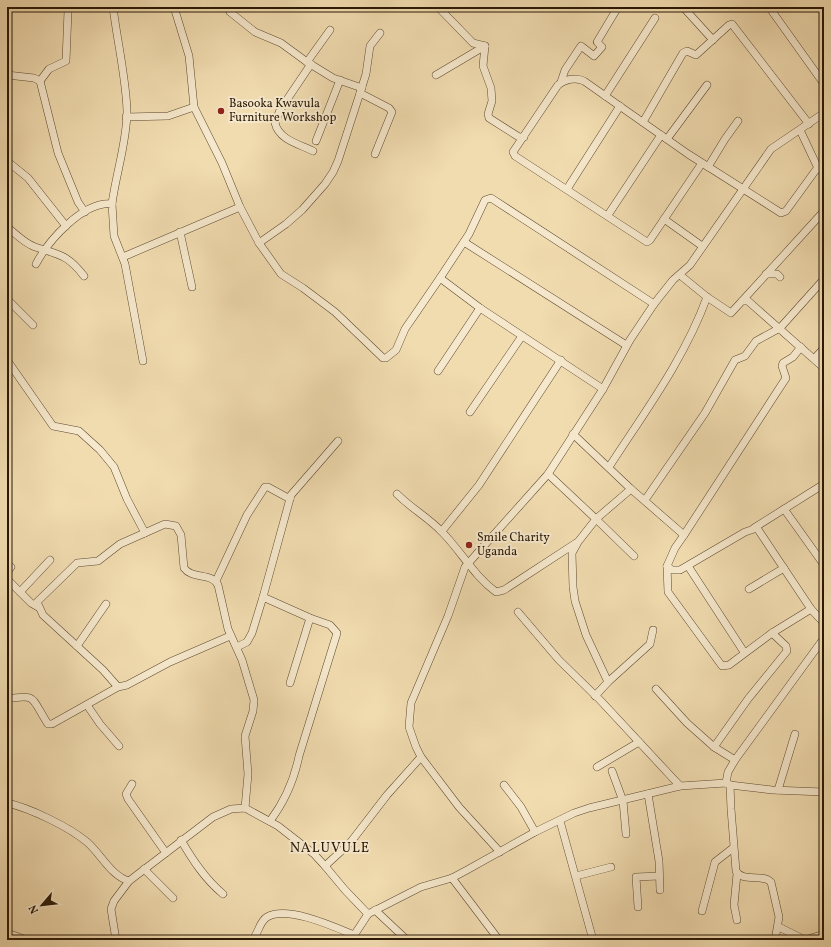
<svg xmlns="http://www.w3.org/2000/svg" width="831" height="947" font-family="Vollkorn,serif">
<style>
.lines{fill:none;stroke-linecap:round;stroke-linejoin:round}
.minor-casing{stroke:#5c4930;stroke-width:8}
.minor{stroke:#f6e8cc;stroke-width:7}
.poi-dot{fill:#8f2418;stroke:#f6e8cc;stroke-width:1.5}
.labels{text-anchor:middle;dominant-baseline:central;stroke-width:4;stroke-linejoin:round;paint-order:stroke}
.poi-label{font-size:12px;fill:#2a1806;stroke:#f6e8cc;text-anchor:start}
.quarter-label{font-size:14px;letter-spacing:1px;fill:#2a1806;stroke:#f6e8cc}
</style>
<rect width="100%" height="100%" fill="#f1dcb0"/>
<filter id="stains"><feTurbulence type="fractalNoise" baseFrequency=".005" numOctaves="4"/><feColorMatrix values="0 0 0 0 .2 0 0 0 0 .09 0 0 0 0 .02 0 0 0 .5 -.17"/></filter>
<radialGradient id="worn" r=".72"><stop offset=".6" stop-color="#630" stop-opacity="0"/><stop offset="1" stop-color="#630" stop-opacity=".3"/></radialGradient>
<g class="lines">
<defs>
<g id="minor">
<path d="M 174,7 L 189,56 L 194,107 L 222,163 L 240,207 L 259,243 L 281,274 L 303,288 L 335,312 L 383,358 L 386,358 L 396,350 L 405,329 L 440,278 L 480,308 L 603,389"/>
<path d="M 228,7 L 230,12 L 255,32 L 281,43 L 307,62 L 333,78 L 362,88"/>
<path d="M 438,7 L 473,43 L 485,46 L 483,66 L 491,88 L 492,101 L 488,114 L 489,118 L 519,137 L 524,137"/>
<path d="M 683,7 L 713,40"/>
<path d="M 769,7 L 824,84"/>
<path d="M 823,7 L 824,9"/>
<path d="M 307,62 L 330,30"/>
<path d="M 311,64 L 280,110 L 275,123 C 279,140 299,144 313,151"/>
<path d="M 7,75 L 34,78 L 40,81 L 58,153 L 78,202 L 85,212"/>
<path d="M 436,75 L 485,46"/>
<path d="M 40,81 L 49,69 L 66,61 L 68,11"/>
<path d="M 561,82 L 565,70 L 581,46 L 594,56 L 602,47 L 597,42 L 618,7"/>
<path d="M 360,93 L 389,108 L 392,112 L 375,154"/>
<path d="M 605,96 L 655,18"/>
<path d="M 126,117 L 168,116 L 194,107"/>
<path d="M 643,122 L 683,53 L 687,51 L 696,55 L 729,25 L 732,24 L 809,124"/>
<path d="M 800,130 L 816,164 L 824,174"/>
<path d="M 667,139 L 707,85"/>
<path d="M 316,141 L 340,80"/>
<path d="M 7,161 L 28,178 L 66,226"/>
<path d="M 702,163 L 650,240 L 647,242 L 515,156 L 513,152 L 558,85 C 565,79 576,77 584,81 L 688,154 L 781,213 L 786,211 L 818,167 L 824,163"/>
<path d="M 708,167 L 725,139 L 738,121"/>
<path d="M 567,189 L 620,106"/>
<path d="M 112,204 C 116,173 127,142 127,111 C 126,78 117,40 113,7"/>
<path d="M 608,215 L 661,135"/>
<path d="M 664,219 L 702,246"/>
<path d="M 7,227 C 16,234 24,243 35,247 C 59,255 67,254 84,276"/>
<path d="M 180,232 L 192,287"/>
<path d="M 464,242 L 626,345"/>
<path d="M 259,243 L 286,224 L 302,210 L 325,184 L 333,172 L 338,161 L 360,93 L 366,74 L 370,46 L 380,33"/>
<path d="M 123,257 L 240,207"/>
<path d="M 36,264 C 48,241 83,201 112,204 L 114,236 L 125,264 L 143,361"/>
<path d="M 766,274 L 777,274 L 780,277"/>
<path d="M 680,275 L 707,297 L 731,313 L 742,301 L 748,301 L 824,368"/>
<path d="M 440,278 L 469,234 L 485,200 L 491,198 L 654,304"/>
<path d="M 7,299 L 33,325"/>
<path d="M 742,301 L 824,211"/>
<path d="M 815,358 L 824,348"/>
<path d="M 7,360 L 53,426 L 79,431 L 100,450 L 114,467 L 127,499 L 145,533"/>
<path d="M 438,371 L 480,308"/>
<path d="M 470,412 L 522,336"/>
<path d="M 573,434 L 631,489 L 684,535 L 786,378 L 782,366 L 783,363 L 793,357 L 801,347"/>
<path d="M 609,467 C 644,413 685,358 707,297"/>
<path d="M 548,474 L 596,519 L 578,542 L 572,553 L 573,587 L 575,601 L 586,635 L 608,682 L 595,696"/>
<path d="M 631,489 L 596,519 L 634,556"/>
<path d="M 397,494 C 412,509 429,518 442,532 C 461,551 474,576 496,592 L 504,590 L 576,543"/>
<path d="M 645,500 L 705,413 L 735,360 L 745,356 L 756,341 L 780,328 L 824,279"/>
<path d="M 784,509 L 824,565"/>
<path d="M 754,528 L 824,484"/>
<path d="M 442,531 L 479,485 L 561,360"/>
<path d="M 684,535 L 675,548 L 667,566 L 668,592 L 722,666 L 729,665 L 772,633 L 811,609"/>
<path d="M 667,566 L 672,570 L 680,570 L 745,532 L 757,528 L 811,609 L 824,623"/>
<path d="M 688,566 L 744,652"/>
<path d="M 7,572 L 11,567"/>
<path d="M 7,579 L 31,603 L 38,607"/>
<path d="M 216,581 L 247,515 L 265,487 L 268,487 L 290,499"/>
<path d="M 749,589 L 784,568"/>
<path d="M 20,592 L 50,560"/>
<path d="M 518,612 L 559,660 L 600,700 L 680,786"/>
<path d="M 77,646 L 106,604"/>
<path d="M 237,647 L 247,642 L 252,633 L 263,597"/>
<path d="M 608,682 L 650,644 L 653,630"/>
<path d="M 290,683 L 310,618"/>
<path d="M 118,687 L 103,670 L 43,615 L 37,602 L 77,563 L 98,561 L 120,544 L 165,524 L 176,526 L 181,535 L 184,568 C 193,580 211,572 218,585 L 228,629 L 242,660 L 254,700 L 253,711 L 245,736 L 248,774 L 245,808"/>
<path d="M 656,689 L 687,723 L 714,747"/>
<path d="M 7,699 C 36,694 31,697 46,721 L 48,724 L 52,724 L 118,687 L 127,685 L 170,662 L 230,636"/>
<path d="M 87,705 L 100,724 L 119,746"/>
<path d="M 735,760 L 714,747 L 748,699 L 787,651 L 786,646 L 772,633"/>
<path d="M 597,767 L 639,742"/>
<path d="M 612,771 L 623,801 L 626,834"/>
<path d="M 726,783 L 728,772 L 735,760 L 824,638"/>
<path d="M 132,784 L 126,794 L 128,799 L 166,853"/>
<path d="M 504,785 L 521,807 L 535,832"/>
<path d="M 730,785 L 731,809 L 736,871 C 743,883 762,873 771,882 L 779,917 L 775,940"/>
<path d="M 778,790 L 795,734"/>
<path d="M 648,794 L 659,861 L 660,890"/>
<path d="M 7,803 C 30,808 69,827 87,842 C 101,854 111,876 129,881 L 213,817 L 231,809 L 245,808 L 278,826 L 314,854 L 325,866 L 345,890 L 368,914"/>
<path d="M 270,821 C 285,801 294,781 299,756 L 337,633 L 330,625 L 310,618 L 263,597 L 291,495 L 338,441"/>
<path d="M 560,821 L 593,940"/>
<path d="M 181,840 C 193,861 205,879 223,894"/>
<path d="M 500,852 L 459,807 L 421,757 L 416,747 L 409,727 L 411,703 L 448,616 L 465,567 L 548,474 L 603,389 L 630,340 L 654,304 L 673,280 L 690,265 L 771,149 L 824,113"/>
<path d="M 325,866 L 350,843 L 387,795 L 421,757"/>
<path d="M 144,869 L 173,898"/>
<path d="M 737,874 L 734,905 L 737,920"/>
<path d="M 576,876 L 611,867"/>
<path d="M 452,878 L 499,940"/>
<path d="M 638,907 L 636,877 L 659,876"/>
<path d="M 375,910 L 407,940"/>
<path d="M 702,911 L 715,862 L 733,848"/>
<path d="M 779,927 L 805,940 L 824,934"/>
<path d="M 7,933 L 27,940"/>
<path d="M 116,940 L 111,909 L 114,901 L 129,881"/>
<path d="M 252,940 C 259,933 259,922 267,917 C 287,905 335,927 354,935"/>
<path d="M 351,940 L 368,914 L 421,887 L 452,878 L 467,870 L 535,832 L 574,813 L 589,808 L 680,786 L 726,783 L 730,785 L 772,790 L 824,792"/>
</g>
</defs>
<!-- minor casing -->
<use href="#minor" class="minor-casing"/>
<!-- minor -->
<use href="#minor" class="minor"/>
</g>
<!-- markers -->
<g class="poi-dot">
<circle cx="221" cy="111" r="4"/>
<circle cx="469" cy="545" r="4"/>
</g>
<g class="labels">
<!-- poi labels -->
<g class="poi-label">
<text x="229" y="104">Basooka Kwavula<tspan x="229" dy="14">Furniture Workshop</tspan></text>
<text x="477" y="538">Smile Charity<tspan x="477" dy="14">Uganda</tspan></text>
</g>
<!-- quarter labels -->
<g class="quarter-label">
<text x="330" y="848">NALUVULE</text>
</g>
</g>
<!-- margin -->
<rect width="831" height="947" fill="none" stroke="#f1dcb0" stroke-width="24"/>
<rect x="8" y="8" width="815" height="931" fill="none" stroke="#2a1806" stroke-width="2"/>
<rect x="12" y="12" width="807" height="923" fill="none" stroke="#2a1806"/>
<!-- north arrow -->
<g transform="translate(42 905) rotate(242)" stroke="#f6e8cc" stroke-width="3" paint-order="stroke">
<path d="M0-3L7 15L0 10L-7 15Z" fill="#2a1806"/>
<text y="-6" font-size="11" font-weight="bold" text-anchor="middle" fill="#2a1806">N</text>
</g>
<rect width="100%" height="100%" filter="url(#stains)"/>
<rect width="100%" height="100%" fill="url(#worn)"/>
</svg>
